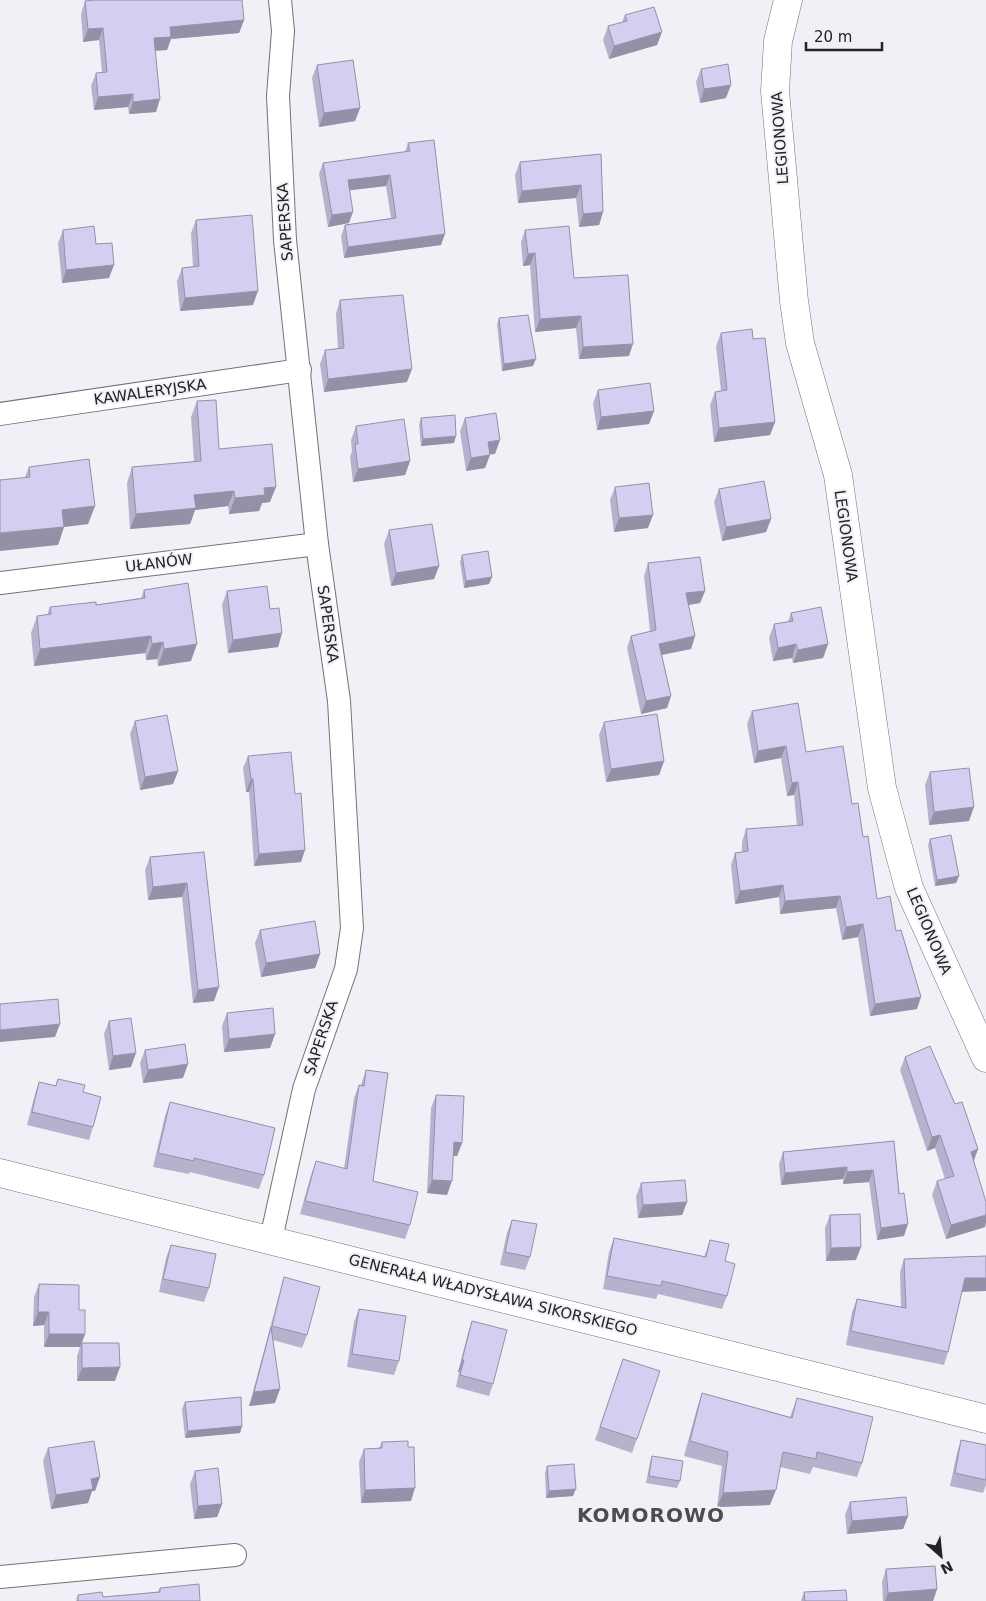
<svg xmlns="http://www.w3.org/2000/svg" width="986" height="1601" font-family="'DejaVu Sans',sans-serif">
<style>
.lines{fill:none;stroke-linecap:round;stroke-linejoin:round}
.street-casing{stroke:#737278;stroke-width:24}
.secondary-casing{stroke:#737278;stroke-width:29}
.street{stroke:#fff;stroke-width:22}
.secondary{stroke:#fff;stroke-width:28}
.wall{fill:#b5b2ce}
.shaded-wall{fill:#9391a8}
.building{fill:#d2cff0;stroke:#9391a8}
.labels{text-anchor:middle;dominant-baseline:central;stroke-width:4;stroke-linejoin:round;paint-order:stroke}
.street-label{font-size:15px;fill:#232325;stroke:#f0f0f6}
.district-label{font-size:20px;font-weight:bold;letter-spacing:1px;fill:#4d4c51;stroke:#f0f0f6}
</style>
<rect width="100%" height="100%" fill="#f0f0f6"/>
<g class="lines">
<defs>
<g id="street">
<path d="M 0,414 L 300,370"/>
<path d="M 0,583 L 317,544"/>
<path d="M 271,1239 L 304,1089 L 346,969 L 352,928 L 339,701 L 317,544 L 285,240 L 278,96 L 283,31 L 280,0"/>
<path d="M 0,1577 L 235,1555"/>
</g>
<g id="secondary">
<path d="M 788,0 L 778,41 L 775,91 L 794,301 L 800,343 L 838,475 L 882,788 L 909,888 L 986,1058"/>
<path d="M 0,1173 L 986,1419"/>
</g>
</defs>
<!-- street casing -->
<use href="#street" class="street-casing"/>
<!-- secondary casing -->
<use href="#secondary" class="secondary-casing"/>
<!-- street -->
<use href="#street" class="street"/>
<!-- secondary -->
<use href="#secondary" class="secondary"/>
</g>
<!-- wall -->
<g class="wall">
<path d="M 85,1 L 244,20 L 239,33 L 171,39 L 167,50 L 155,51 L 156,112 L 129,114 L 128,107 L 94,110 L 91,86 L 96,73 L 102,73 L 99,40 L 83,42 L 81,14 Z"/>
<path d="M 625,15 L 657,45 L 609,59 L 603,40 L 608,26 L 622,22 Z"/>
<path d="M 317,65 L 360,108 L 355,121 L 319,127 L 312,78 Z"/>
<path d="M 701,69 L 726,98 L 700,103 L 696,82 Z"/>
<path d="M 408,143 L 441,245 L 344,258 L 341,236 L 345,225 L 391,218 L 386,186 L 350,190 L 349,223 L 328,227 L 319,174 L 323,163 L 405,152 Z"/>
<path d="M 601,154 L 603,212 L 599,225 L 579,227 L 576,198 L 518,203 L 515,175 L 520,162 Z"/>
<path d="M 196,220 L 253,305 L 180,311 L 177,281 L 182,268 L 193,267 L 191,233 Z"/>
<path d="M 63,230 L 96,244 L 109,278 L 62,283 L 58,243 Z"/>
<path d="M 525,230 L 574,278 L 629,356 L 579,359 L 576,328 L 535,332 L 530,265 L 523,266 L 521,242 Z"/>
<path d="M 340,300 L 407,382 L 324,392 L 320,364 L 325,350 L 338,349 L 336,314 Z"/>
<path d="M 499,318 L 533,366 L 502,371 L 497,324 Z"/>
<path d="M 721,333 L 753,339 L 775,422 L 770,435 L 714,442 L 710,405 L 715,392 L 721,391 L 716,346 Z"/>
<path d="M 598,390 L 654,411 L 649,424 L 597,430 L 593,403 Z"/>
<path d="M 197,401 L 219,449 L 270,502 L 262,503 L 259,511 L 229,514 L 228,506 L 195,510 L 190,524 L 130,529 L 127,483 L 132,467 L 194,462 L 191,417 Z"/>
<path d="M 421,418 L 454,443 L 421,446 L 419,425 Z"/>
<path d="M 465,418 L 495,454 L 490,454 L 485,468 L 466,471 L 460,431 Z"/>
<path d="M 356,426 L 410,461 L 405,475 L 353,482 L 350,457 L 352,451 L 351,440 Z"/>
<path d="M 29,467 L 95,506 L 88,524 L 64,527 L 58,545 L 25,477 Z"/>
<path d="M 615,487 L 648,528 L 614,532 L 610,500 Z"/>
<path d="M 719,489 L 771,519 L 766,532 L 722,541 L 714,502 Z"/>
<path d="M 389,530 L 439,566 L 434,579 L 391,586 L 384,544 Z"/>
<path d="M 462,555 L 492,577 L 489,584 L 464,588 L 460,562 Z"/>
<path d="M 648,563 L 705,591 L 700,603 L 688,605 L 695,636 L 691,649 L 662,655 L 671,696 L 667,708 L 641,714 L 627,648 L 631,636 L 650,631 L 644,576 Z"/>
<path d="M 144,590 L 191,661 L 158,666 L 157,659 L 146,660 L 145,653 L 34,666 L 31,633 L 37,616 L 47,615 L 50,607 L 96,605 L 141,598 Z"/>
<path d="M 227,591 L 270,609 L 282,633 L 278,647 L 228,653 L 222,605 Z"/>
<path d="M 791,613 L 828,644 L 823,658 L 793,663 L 792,658 L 773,661 L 769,638 L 774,624 L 788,622 Z"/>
<path d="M 752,711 L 806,752 L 852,804 L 863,837 L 877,899 L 896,931 L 917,1009 L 870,1016 L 858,937 L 842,940 L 836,908 L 780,914 L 779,897 L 735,904 L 731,865 L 735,853 L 742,852 L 742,842 L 746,829 L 797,826 L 794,795 L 787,796 L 781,758 L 754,763 L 747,724 Z"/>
<path d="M 135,721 L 178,771 L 173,784 L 140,790 L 130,734 Z"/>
<path d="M 604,722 L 664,761 L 659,775 L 606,782 L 599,735 Z"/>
<path d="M 248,756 L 301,862 L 254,866 L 249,792 L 246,792 L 243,768 Z"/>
<path d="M 930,772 L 969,821 L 929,825 L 925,785 Z"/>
<path d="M 930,839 L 959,876 L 956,883 L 935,886 L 928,845 Z"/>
<path d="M 204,852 L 214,1001 L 193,1003 L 182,897 L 148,900 L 145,870 L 150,857 Z"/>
<path d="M 260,930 L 320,954 L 315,968 L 261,977 L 255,943 Z"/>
<path d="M 227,1013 L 275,1034 L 270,1048 L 224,1052 L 222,1026 Z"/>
<path d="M 109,1021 L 131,1067 L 109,1070 L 104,1034 Z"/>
<path d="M 145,1050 L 183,1078 L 143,1083 L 140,1063 Z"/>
<path d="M 905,1057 L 955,1104 L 978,1149 L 974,1161 L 985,1227 L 946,1239 L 932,1195 L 937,1181 L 945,1179 L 935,1148 L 927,1151 L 900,1070 Z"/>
<path d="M 366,1070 L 373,1181 L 410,1225 L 405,1239 L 300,1214 L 311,1175 L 316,1161 L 344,1169 L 354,1098 L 359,1085 L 361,1085 Z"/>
<path d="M 58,1079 L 83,1092 L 93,1127 L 89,1140 L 27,1125 L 35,1094 L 39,1082 L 55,1086 Z"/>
<path d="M 436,1095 L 462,1143 L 457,1156 L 453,1156 L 447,1195 L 427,1193 L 431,1108 Z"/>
<path d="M 170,1102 L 264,1175 L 259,1189 L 190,1172 L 189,1174 L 153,1167 L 165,1116 Z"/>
<path d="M 894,1141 L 904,1236 L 877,1240 L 869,1182 L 843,1184 L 843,1179 L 781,1185 L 779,1164 L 783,1152 Z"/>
<path d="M 641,1183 L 687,1202 L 682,1215 L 638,1218 L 636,1197 Z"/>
<path d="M 830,1215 L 856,1260 L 826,1261 L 825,1228 Z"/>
<path d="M 512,1220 L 530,1257 L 525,1270 L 500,1265 L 507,1233 Z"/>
<path d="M 614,1238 L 704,1257 L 710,1240 L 727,1296 L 722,1309 L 658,1294 L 656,1299 L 603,1289 L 609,1252 Z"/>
<path d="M 171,1245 L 209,1288 L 204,1302 L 159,1292 L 166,1258 Z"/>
<path d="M 904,1259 L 962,1291 L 948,1352 L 944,1365 L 846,1345 L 852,1312 L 857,1299 L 901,1307 L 900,1272 Z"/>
<path d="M 284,1277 L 307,1335 L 302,1348 L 273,1340 L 275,1403 L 249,1406 L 280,1291 Z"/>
<path d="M 39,1284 L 79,1310 L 85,1334 L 82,1343 L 115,1381 L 77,1381 L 77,1356 L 80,1347 L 44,1347 L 44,1325 L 33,1326 L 34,1297 Z"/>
<path d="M 359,1309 L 399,1361 L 394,1375 L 347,1367 L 354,1322 Z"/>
<path d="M 472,1321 L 493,1384 L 489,1396 L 456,1387 L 459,1372 L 458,1372 L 468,1333 Z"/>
<path d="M 623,1359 L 637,1439 L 632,1453 L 595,1440 Z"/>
<path d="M 702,1393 L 790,1417 L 797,1398 L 862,1463 L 857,1477 L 813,1467 L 810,1474 L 780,1467 L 770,1505 L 717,1507 L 722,1466 L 684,1456 L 697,1408 Z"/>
<path d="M 185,1402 L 242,1426 L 240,1433 L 185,1438 L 182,1409 Z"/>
<path d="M 961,1440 L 986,1445 L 986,1485 L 983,1493 L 950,1486 L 957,1453 Z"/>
<path d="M 382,1442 L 408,1447 L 411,1501 L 361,1503 L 359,1462 L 364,1449 L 379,1448 Z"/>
<path d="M 48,1448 L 95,1491 L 92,1491 L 88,1503 L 51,1509 L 43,1461 Z"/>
<path d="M 652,1456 L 680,1481 L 677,1488 L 646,1483 L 650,1462 Z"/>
<path d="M 547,1466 L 573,1496 L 546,1498 L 545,1473 Z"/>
<path d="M 195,1471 L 222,1504 L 217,1517 L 194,1519 L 190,1484 Z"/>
<path d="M 850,1502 L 908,1516 L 903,1529 L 847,1534 L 845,1515 Z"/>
<path d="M 886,1569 L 937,1589 L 933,1601 L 883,1601 L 882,1582 Z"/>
<path d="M 160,1588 L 200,1601 L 76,1601 L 78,1595 L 103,1597 L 158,1592 Z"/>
<path d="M 804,1592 L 847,1601 L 801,1601 Z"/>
</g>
<!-- shaded-wall -->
<g class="shaded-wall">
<path d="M 244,20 L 239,33 L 171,39 L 167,50 L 149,51 L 154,38 L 170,27 Z"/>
<path d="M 103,28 L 99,40 L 83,42 L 88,29 Z"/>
<path d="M 662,32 L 657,45 L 609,59 L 614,46 Z"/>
<path d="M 731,85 L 726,98 L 700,103 L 704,89 Z"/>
<path d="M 133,94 L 128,107 L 94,110 L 98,97 Z"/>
<path d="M 160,99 L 156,112 L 129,114 L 133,102 Z"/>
<path d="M 360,108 L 355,121 L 319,127 L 324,113 Z"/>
<path d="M 390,175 L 386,186 L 344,191 L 348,180 Z"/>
<path d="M 581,185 L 576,198 L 518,203 L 522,191 Z"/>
<path d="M 353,212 L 349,223 L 328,227 L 332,215 Z"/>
<path d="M 603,212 L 599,225 L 579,227 L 583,214 Z"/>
<path d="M 445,234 L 441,245 L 344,258 L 348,247 Z"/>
<path d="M 535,253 L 530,265 L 523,266 L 528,254 Z"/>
<path d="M 114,265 L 109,278 L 62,283 L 66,270 Z"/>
<path d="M 258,291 L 253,305 L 180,311 L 185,298 Z"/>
<path d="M 581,316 L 576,328 L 535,332 L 540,319 Z"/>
<path d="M 633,344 L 629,356 L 579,359 L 583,347 Z"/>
<path d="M 536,359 L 533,366 L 502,371 L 504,364 Z"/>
<path d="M 412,369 L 407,382 L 324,392 L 328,379 Z"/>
<path d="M 654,411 L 649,424 L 597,430 L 601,417 Z"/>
<path d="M 775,422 L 770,435 L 714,442 L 719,428 Z"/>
<path d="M 456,436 L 454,443 L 421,446 L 423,439 Z"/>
<path d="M 500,440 L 495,454 L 484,455 L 488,442 Z"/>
<path d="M 490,455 L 485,468 L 466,471 L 471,458 Z"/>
<path d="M 410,461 L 405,475 L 353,482 L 358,469 Z"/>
<path d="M 276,487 L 270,502 L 262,503 L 259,511 L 229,514 L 235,498 L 264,488 Z"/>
<path d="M 234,491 L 228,506 L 195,510 L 190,524 L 130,529 L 136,514 L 194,495 Z"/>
<path d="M 95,506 L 88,524 L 55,528 L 62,510 Z"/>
<path d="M 653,515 L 648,528 L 614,532 L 619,518 Z"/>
<path d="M 771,519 L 766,532 L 722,541 L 726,527 Z"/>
<path d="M 64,527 L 58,545 L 0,551 L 0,533 Z"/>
<path d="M 439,566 L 434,579 L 391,586 L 396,573 Z"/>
<path d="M 492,577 L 489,584 L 464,588 L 466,581 Z"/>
<path d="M 705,591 L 700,603 L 682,606 L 686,593 Z"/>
<path d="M 282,633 L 278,647 L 228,653 L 233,640 Z"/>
<path d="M 151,636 L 145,653 L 34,666 L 40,649 Z"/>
<path d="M 695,636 L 691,649 L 655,656 L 659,644 Z"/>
<path d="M 163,642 L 157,659 L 146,660 L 152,644 Z"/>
<path d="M 197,644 L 191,661 L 158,666 L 164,649 Z"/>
<path d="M 796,644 L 792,658 L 773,661 L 778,648 Z"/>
<path d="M 828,644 L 823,658 L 793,663 L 798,650 Z"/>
<path d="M 671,696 L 667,708 L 641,714 L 646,701 Z"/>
<path d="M 786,746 L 781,758 L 754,763 L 758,751 Z"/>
<path d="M 664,761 L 659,775 L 606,782 L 611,769 Z"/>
<path d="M 178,771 L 173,784 L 140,790 L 145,777 Z"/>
<path d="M 251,779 L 253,779 L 249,792 L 246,792 Z"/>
<path d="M 798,782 L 794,795 L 787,796 L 792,783 Z"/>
<path d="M 974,807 L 969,821 L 929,825 L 934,812 Z"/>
<path d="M 305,850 L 301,862 L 254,866 L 259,854 Z"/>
<path d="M 959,876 L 956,883 L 935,886 L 937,880 Z"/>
<path d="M 187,883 L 182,897 L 148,900 L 153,887 Z"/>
<path d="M 783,885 L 779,897 L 735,904 L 740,891 Z"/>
<path d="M 840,896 L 836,908 L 780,914 L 785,901 Z"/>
<path d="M 863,924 L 858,937 L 842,940 L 846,927 Z"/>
<path d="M 320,954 L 315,968 L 261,977 L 266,963 Z"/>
<path d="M 219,987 L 214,1001 L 193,1003 L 198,990 Z"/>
<path d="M 921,997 L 917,1009 L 870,1016 L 875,1004 Z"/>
<path d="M 60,1024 L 55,1037 L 0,1042 L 0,1030 Z"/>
<path d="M 275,1034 L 270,1048 L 224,1052 L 229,1039 Z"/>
<path d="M 136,1053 L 131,1067 L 109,1070 L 113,1056 Z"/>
<path d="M 188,1064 L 183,1078 L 143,1083 L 148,1070 Z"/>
<path d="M 940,1135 L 935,1148 L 927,1151 L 932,1137 Z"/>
<path d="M 454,1142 L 462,1143 L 457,1156 L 449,1156 Z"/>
<path d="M 978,1149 L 973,1162 L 971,1152 Z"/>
<path d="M 847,1167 L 843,1179 L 781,1185 L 785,1173 Z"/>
<path d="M 873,1170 L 869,1182 L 843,1184 L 847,1172 Z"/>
<path d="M 432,1180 L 452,1181 L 447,1195 L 427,1193 Z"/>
<path d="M 687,1202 L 682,1215 L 638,1218 L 643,1205 Z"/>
<path d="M 986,1215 L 986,1223 L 985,1227 L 946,1239 L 951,1225 Z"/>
<path d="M 908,1224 L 904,1236 L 877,1240 L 881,1228 Z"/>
<path d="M 861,1247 L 856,1260 L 826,1261 L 831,1248 Z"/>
<path d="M 965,1278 L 986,1278 L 986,1291 L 960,1292 Z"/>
<path d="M 38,1312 L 49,1312 L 44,1325 L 33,1326 Z"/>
<path d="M 49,1334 L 85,1334 L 80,1347 L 44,1347 Z"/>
<path d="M 462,1360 L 464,1360 L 459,1372 L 458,1372 Z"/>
<path d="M 120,1367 L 115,1381 L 77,1381 L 82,1368 Z"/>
<path d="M 280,1389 L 275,1403 L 249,1406 L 254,1392 Z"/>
<path d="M 242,1426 L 240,1433 L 185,1438 L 188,1431 Z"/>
<path d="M 100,1477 L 95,1491 L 92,1491 L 88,1503 L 51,1509 L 56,1495 L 91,1479 Z"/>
<path d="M 415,1488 L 411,1501 L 361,1503 L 365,1490 Z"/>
<path d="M 576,1489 L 573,1496 L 546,1498 L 549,1491 Z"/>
<path d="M 776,1490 L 770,1505 L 717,1507 L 723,1493 Z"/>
<path d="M 222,1504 L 217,1517 L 194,1519 L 198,1506 Z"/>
<path d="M 908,1516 L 903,1529 L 847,1534 L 852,1521 Z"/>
<path d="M 937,1589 L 933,1601 L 885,1601 L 888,1593 Z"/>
</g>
<!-- building -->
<g class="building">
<path d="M 95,0 L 242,0 L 244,20 L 170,27 L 171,37 L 154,38 L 160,99 L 133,102 L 133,94 L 98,97 L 96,73 L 107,72 L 103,28 L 88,29 L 85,1 Z"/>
<path d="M 654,7 L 662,32 L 614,46 L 608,26 L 627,21 L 625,15 Z"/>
<path d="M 353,60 L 360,108 L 324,113 L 317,65 Z"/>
<path d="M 728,64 L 731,85 L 704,89 L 701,69 Z"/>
<path d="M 434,140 L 445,234 L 348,247 L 345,225 L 396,218 L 390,175 L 348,180 L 353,212 L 332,215 L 323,163 L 410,151 L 408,143 Z"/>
<path d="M 601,154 L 603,212 L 583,214 L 581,185 L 522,191 L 520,162 Z"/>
<path d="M 252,215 L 258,291 L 185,298 L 182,268 L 199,266 L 196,220 Z"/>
<path d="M 94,226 L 96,244 L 112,243 L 114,265 L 66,270 L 63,230 Z"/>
<path d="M 569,226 L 574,278 L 628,275 L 633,344 L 583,347 L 581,316 L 540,319 L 535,253 L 528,254 L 525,230 Z"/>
<path d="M 403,295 L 412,369 L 328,379 L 325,350 L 344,348 L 340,300 Z"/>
<path d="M 528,315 L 536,359 L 504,364 L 499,318 Z"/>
<path d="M 752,329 L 753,339 L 765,338 L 775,422 L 719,428 L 715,392 L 727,390 L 721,333 Z"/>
<path d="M 650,383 L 654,411 L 601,417 L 598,390 Z"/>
<path d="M 216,400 L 219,449 L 272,444 L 276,487 L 264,488 L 265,495 L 235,498 L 234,491 L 194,495 L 196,508 L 136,514 L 132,467 L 201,461 L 197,401 Z"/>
<path d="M 496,413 L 500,440 L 488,442 L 490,455 L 471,458 L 465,418 Z"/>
<path d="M 455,415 L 456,436 L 423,439 L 421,418 Z"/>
<path d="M 404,419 L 410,461 L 358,469 L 355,444 L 358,444 L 356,426 Z"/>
<path d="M 89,459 L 95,506 L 62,510 L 64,527 L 0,533 L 0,480 L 30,477 L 29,467 Z"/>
<path d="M 764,481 L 771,519 L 726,527 L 719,489 Z"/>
<path d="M 649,483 L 653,515 L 619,518 L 615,487 Z"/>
<path d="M 432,524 L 439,566 L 396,573 L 389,530 Z"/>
<path d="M 488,551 L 492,577 L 466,581 L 462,555 Z"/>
<path d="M 700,557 L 705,591 L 686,593 L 695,636 L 659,644 L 671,696 L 646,701 L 631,636 L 656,630 L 648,563 Z"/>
<path d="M 188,583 L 197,644 L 164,649 L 163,642 L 152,644 L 151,636 L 40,649 L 37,616 L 51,614 L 50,607 L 96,602 L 96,605 L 145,598 L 144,590 Z"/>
<path d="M 267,586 L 270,609 L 279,608 L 282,633 L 233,640 L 227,591 Z"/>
<path d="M 821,607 L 828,644 L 798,650 L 796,644 L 778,648 L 774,624 L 793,621 L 791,613 Z"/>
<path d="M 798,703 L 806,752 L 843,746 L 852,804 L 858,803 L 863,837 L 868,836 L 877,899 L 890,896 L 896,931 L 901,930 L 921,997 L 875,1004 L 863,924 L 846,927 L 840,896 L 785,901 L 783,885 L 740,891 L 735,853 L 748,851 L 746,829 L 803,825 L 798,782 L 792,783 L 786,746 L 758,751 L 752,711 Z"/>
<path d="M 657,714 L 664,761 L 611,769 L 604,722 Z"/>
<path d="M 167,715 L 178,771 L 145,777 L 135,721 Z"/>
<path d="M 291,752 L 295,794 L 301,793 L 305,850 L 259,854 L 253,779 L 251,779 L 248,756 Z"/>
<path d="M 969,768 L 974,807 L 934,812 L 930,772 Z"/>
<path d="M 951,835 L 959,876 L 937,880 L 930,839 Z"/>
<path d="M 204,852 L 219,987 L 198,990 L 187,883 L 153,887 L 150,857 Z"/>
<path d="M 315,921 L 320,954 L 266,963 L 260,930 Z"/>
<path d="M 58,999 L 60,1024 L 0,1030 L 0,1004 Z"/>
<path d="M 273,1008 L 275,1034 L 229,1039 L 227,1013 Z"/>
<path d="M 131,1018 L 136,1053 L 113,1056 L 109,1021 Z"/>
<path d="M 185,1044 L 188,1064 L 148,1070 L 145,1050 Z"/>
<path d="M 930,1046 L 955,1104 L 962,1102 L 978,1149 L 971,1152 L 986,1202 L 986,1215 L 951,1225 L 937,1181 L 954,1176 L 940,1135 L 932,1137 L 905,1057 Z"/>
<path d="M 366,1070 L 388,1073 L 373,1181 L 418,1192 L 410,1225 L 305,1201 L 316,1161 L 347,1169 L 359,1085 L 364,1086 Z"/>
<path d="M 58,1079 L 85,1085 L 83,1092 L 101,1097 L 93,1127 L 32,1112 L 39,1082 L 56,1086 Z"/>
<path d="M 436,1095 L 464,1096 L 462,1143 L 454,1142 L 452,1181 L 432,1180 Z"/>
<path d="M 170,1102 L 275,1128 L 264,1175 L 194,1158 L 194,1161 L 158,1153 Z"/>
<path d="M 894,1141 L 899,1194 L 904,1193 L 908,1224 L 881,1228 L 873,1170 L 847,1172 L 847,1167 L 785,1173 L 783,1152 Z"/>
<path d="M 685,1180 L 687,1202 L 643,1205 L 641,1183 Z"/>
<path d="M 860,1214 L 861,1247 L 831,1248 L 830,1215 Z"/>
<path d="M 512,1220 L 537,1224 L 530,1257 L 505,1252 Z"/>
<path d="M 614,1238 L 706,1257 L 710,1240 L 729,1244 L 725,1261 L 735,1264 L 727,1296 L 662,1281 L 661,1286 L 607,1276 Z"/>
<path d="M 171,1245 L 216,1254 L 209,1288 L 163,1279 Z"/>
<path d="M 986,1256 L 986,1278 L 965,1278 L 948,1352 L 851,1331 L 857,1299 L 906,1308 L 904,1259 Z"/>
<path d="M 284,1277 L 320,1287 L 307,1335 L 272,1326 Z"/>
<path d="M 39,1284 L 79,1285 L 79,1310 L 85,1310 L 85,1334 L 49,1334 L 49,1312 L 38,1312 Z"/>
<path d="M 359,1309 L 406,1316 L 399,1361 L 352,1354 Z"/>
<path d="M 472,1321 L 507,1330 L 493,1384 L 460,1375 L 464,1360 L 462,1360 Z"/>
<path d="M 271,1327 L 280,1389 L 254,1392 Z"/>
<path d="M 82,1343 L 119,1343 L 120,1367 L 82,1368 Z"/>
<path d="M 623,1359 L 660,1371 L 637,1439 L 600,1427 Z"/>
<path d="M 702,1393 L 792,1418 L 797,1398 L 873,1417 L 862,1463 L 817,1452 L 816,1459 L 783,1452 L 776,1490 L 723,1493 L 728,1452 L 690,1441 Z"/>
<path d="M 241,1397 L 242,1426 L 188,1431 L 185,1402 Z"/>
<path d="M 961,1440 L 986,1445 L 986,1480 L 955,1473 Z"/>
<path d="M 94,1441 L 100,1477 L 91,1479 L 93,1489 L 56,1495 L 48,1448 Z"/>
<path d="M 408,1441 L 408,1447 L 414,1447 L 415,1488 L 365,1490 L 364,1449 L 382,1448 L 382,1442 Z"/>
<path d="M 652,1456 L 683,1461 L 680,1481 L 649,1476 Z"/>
<path d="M 574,1464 L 576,1489 L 549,1491 L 547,1466 Z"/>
<path d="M 218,1468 L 222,1504 L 198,1506 L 195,1471 Z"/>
<path d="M 906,1497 L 908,1516 L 852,1521 L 850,1502 Z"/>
<path d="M 935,1566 L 937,1589 L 888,1593 L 886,1569 Z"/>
<path d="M 199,1584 L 200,1601 L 78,1601 L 78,1595 L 102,1592 L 103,1597 L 160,1592 L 160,1588 Z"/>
<path d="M 846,1590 L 847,1601 L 805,1601 L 804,1592 Z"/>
</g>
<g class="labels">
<!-- street labels -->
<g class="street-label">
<text transform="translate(780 138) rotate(-94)">LEGIONOWA</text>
<text transform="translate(285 222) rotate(-94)">SAPERSKA</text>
<text transform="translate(150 392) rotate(-8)">KAWALERYJSKA</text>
<text transform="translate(846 536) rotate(82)">LEGIONOWA</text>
<text transform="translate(159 563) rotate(-7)">UŁANÓW</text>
<text transform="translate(328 624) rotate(82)">SAPERSKA</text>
<text transform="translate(929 931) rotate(67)">LEGIONOWA</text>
<text transform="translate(321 1038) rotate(-72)">SAPERSKA</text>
<text transform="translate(493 1295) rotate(14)">GENERAŁA WŁADYSŁAWA SIKORSKIEGO</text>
</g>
<!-- district labels -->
<g class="district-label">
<text x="651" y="1515">KOMOROWO</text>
</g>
</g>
<!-- north arrow -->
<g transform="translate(941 1556) rotate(153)" stroke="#f0f0f6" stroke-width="4" paint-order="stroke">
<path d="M0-4L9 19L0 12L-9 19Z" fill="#232325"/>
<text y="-8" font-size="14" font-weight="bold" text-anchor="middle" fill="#232325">N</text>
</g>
<!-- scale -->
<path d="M806 42v8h76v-8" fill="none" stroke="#232325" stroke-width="2.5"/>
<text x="814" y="42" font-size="15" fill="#232325" stroke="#f0f0f6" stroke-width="4" paint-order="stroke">20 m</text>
</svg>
